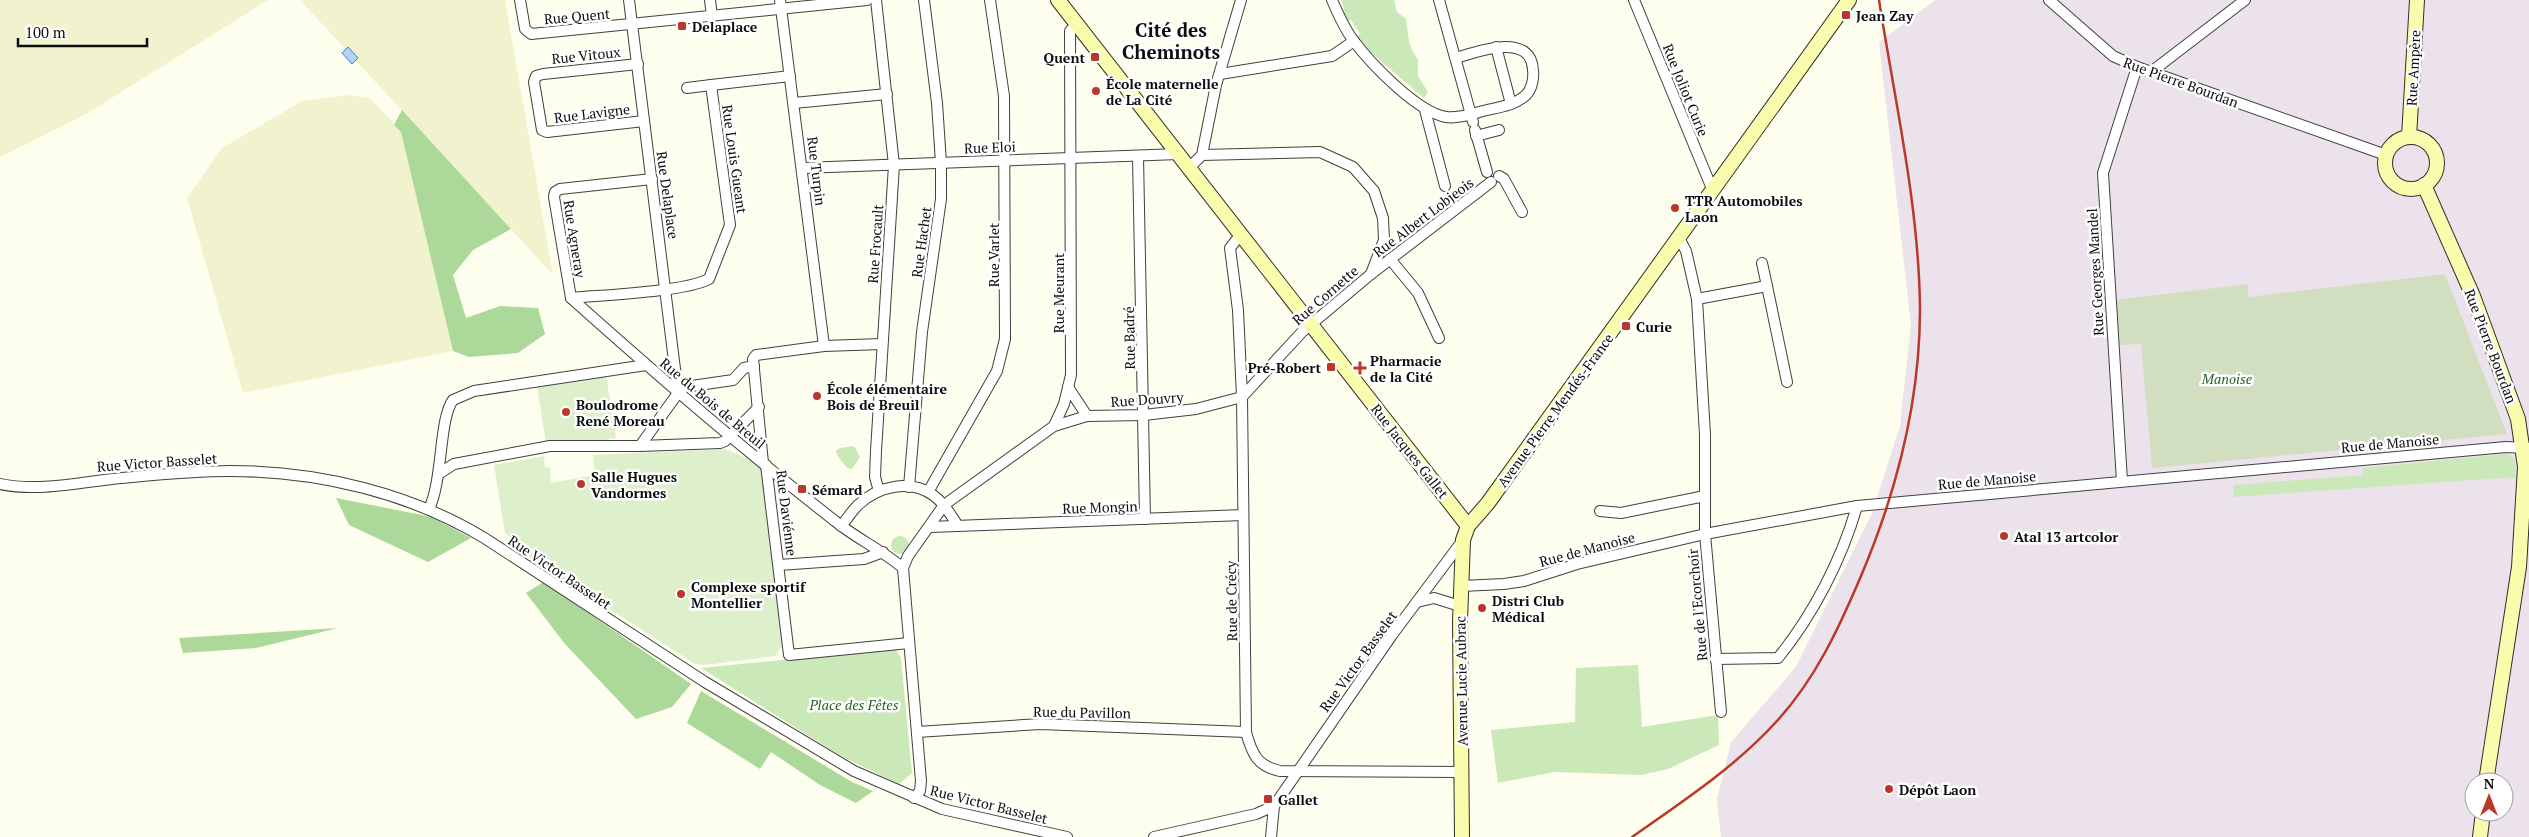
<svg xmlns="http://www.w3.org/2000/svg" width="2529" height="837" font-family="'PT Serif',serif">
<style>
.industrial{fill:#ece2eb;fill-rule:evenodd}
.farmland{fill:#f1f3cf}
.green{fill:#cbe8b9}
.forest{fill:#acd899}
.cemetery{fill:#d1dfc0}
.pitch{fill:#ddefcb}
.water{fill:#b5d3f4;stroke:#3e7ec8}
.lines{fill:none;stroke-linecap:round;stroke-linejoin:round}
.street-casing{stroke:#404040;stroke-width:12}
.secondary-casing{stroke:#2f2f2f;stroke-width:16}
.street{stroke:#fff;stroke-width:10}
.secondary{stroke:#f9fcac;stroke-width:14}
.rail{stroke:#b9382a;stroke-width:2.5}
.poi-dot{fill:#b9382a;stroke:#fff;stroke-width:2}
.labels{text-anchor:middle;dominant-baseline:central;stroke-width:5;stroke-linejoin:round;paint-order:stroke}
.poi-label{font-size:14px;font-weight:bold;fill:#0d0d0d;stroke:#fff;text-anchor:start}
.street-label{font-size:14px;fill:#0d0d0d;stroke:#fff}
.park-label{font-size:14px;font-style:italic;fill:#246320;stroke:#fff}
.district-label{font-size:19px;font-weight:bold;fill:#0d0d0d;stroke:#fff}
</style>
<rect width="100%" height="100%" fill="#fefeee"/>
<!-- industrial -->
<path class="industrial" d="M 1935,0 L 2529,0 L 2529,837 L 1721,837 L 1717,799 L 1731,742 L 1796,667 L 1872,513 L 1900,426 L 1911,326 L 1879,42 ZM 2474,782 L 2504,782 L 2504,812 L 2474,812 Z"/>
<!-- farmland -->
<g class="farmland">
<path d="M 0,0 L 268,0 L 88,113 L 0,157 Z"/>
<path d="M 300,0 L 505,0 L 553,275 L 511,229 Z"/>
<path d="M 348,95 L 370,98 L 401,131 L 453,351 L 243,393 L 187,198 L 222,148 L 302,101 Z"/>
</g>
<!-- green -->
<g class="green">
<path d="M 1341,0 L 1394,0 L 1397,12 L 1406,19 C 1409,35 1407,46 1418,59 L 1418,76 L 1428,92 L 1424,98 L 1363,46 L 1357,38 L 1360,34 L 1351,20 L 1347,21 L 1342,13 L 1344,9 Z"/>
<path d="M 854,446 L 860,457 L 852,469 L 847,468 L 837,455 L 836,451 L 840,448 Z"/>
<path d="M 2508,454 L 2515,459 L 2516,477 L 2234,497 L 2233,485 L 2363,475 L 2363,468 Z"/>
<circle cx="900" cy="545" r="9"/>
<path d="M 895,649 L 901,658 L 912,773 L 899,784 L 839,755 L 701,668 Z"/>
<path d="M 1638,665 L 1642,727 L 1718,715 L 1719,745 L 1668,769 L 1641,775 L 1554,772 L 1498,783 L 1491,730 L 1575,722 L 1576,668 Z"/>
</g>
<!-- forest -->
<g class="forest">
<path d="M 402,110 L 511,229 L 473,250 L 453,275 L 466,318 L 500,306 L 538,308 L 545,334 L 518,353 L 469,357 L 453,351 L 401,132 L 394,125 Z"/>
<path d="M 336,498 L 432,517 L 471,538 L 428,562 L 349,525 Z"/>
<path d="M 544,582 L 691,684 L 672,707 L 636,719 L 565,644 L 526,593 Z"/>
<path d="M 338,628 L 256,648 L 183,653 L 179,638 Z"/>
<path d="M 701,691 L 852,782 L 873,791 L 856,803 L 820,785 L 771,752 L 760,769 L 687,723 Z"/>
</g>
<!-- cemetery -->
<path class="cemetery" d="M 2445,274 L 2507,434 L 2152,468 L 2141,344 L 2118,345 L 2115,300 L 2248,284 L 2248,297 Z"/>
<!-- pitch -->
<g class="pitch">
<path d="M 606,375 L 616,438 L 608,439 L 605,445 L 546,443 L 537,386 Z"/>
<path d="M 725,449 L 748,459 L 762,471 L 783,645 L 775,656 L 705,665 L 695,664 L 507,543 L 510,537 L 505,533 L 494,465 L 544,456 L 545,468 L 550,467 L 551,483 L 595,475 L 593,455 Z"/>
</g>
<!-- water -->
<path class="water" d="M 348,47 L 358,58 L 352,64 L 342,53 Z"/>
<g class="lines">
<defs>
<g id="street">
<path d="M 520,0 L 525,29 L 531,34 L 867,0"/>
<path d="M 629,0 L 678,393"/>
<path d="M 710,0 L 712,16"/>
<path d="M 780,0 L 824,346"/>
<path d="M 876,0 L 894,165 L 876,451 L 875,477 L 879,491"/>
<path d="M 1332,0 C 1338,14 1344,28 1353,40 C 1371,64 1417,112 1446,117 C 1459,119 1474,113 1487,110 C 1501,107 1515,105 1526,95 C 1532,89 1534,78 1533,70 C 1531,31 1476,52 1456,58"/>
<path d="M 1439,0 L 1473,122"/>
<path d="M 1634,0 L 1713,191"/>
<path d="M 2049,0 L 2113,56 L 2137,67 L 2386,155"/>
<path d="M 1496,47 L 1511,104"/>
<path d="M 638,64 L 543,74 L 536,76 L 534,82 L 542,130 L 547,132 L 644,121"/>
<path d="M 2151,72 L 2245,0"/>
<path d="M 1220,74 L 1332,56 L 1354,41"/>
<path d="M 687,88 L 711,85"/>
<path d="M 794,103 L 887,94"/>
<path d="M 1425,110 L 1445,186"/>
<path d="M 1475,130 L 1487,172"/>
<path d="M 1476,136 L 1499,130"/>
<path d="M 1202,155 L 1216,85 L 1241,0"/>
<path d="M 1138,156 L 1145,519"/>
<path d="M 802,168 L 1179,154"/>
<path d="M 1499,176 L 1504,179 L 1522,212"/>
<path d="M 1241,234 L 1230,248 L 1238,310 L 1242,397 L 1246,732 C 1252,754 1257,766 1280,771 L 1463,772"/>
<path d="M 1679,238 L 1686,251 L 1697,299 L 1705,435 L 1705,534 L 1721,712"/>
<path d="M 1390,259 L 1418,293 L 1439,338"/>
<path d="M 1762,263 L 1767,286"/>
<path d="M 1371,274 L 1491,182"/>
<path d="M 571,298 C 657,375 744,450 835,521 C 857,539 882,550 903,568 L 921,781 L 920,791 L 914,798"/>
<path d="M 571,298 C 602,295 684,292 709,279 L 730,225 L 711,85 L 790,76"/>
<path d="M 571,298 L 554,197 L 555,192 L 560,189 L 652,179"/>
<path d="M 1697,299 L 1767,286 L 1787,382"/>
<path d="M 1068,387 L 1087,416"/>
<path d="M 1054,426 L 1087,416 L 1144,415 L 1196,409 L 1242,397 L 1302,332 L 1371,274 L 1384,240 L 1383,218 L 1374,191 L 1353,167 L 1320,152 L 1202,155 L 1189,168"/>
<path d="M 640,446 L 720,443 L 725,441 L 759,407"/>
<path d="M 763,463 L 753,359 L 756,355 L 824,346 L 882,344"/>
<path d="M 766,465 L 789,655 L 909,643"/>
<path d="M 440,473 L 454,464 L 550,446 L 640,446 L 678,393 L 685,387 L 733,380 L 744,368 L 754,366"/>
<path d="M 2122,481 L 2103,173 L 2137,67"/>
<path d="M 0,484 C 42,493 89,480 132,477 C 164,474 197,471 230,471 C 318,471 411,493 486,539 L 705,682 L 854,771 L 942,809 L 1067,837"/>
<path d="M 909,487 L 922,332 L 941,199 L 941,163 L 937,103 L 924,0"/>
<path d="M 928,492 L 997,371 L 1005,339 L 1004,96 L 990,0"/>
<path d="M 429,509 C 443,480 439,418 453,400 L 474,391 L 646,365"/>
<path d="M 1600,511 L 1621,513 L 1705,496"/>
<path d="M 841,526 C 847,519 852,511 858,505 C 878,486 910,479 933,495 C 944,503 951,515 958,526"/>
<path d="M 930,527 L 1243,515"/>
<path d="M 779,565 L 864,559 L 883,552"/>
<path d="M 903,568 L 908,556 L 944,505 L 1054,426 L 1064,404 L 1071,375 L 1070,31 L 1077,24"/>
<path d="M 1461,586 L 1504,584 L 1524,581 L 1577,564 L 1705,534 L 1857,506 L 2506,447 L 2528,448"/>
<path d="M 1417,602 L 1434,598 L 1460,606"/>
<path d="M 1715,659 L 1778,658 C 1813,615 1842,559 1857,506"/>
<path d="M 917,732 L 1040,724 L 1246,732"/>
<path d="M 1154,837 L 1256,814 L 1274,806 L 1392,635 L 1463,540"/>
<path d="M 1271,837 L 1274,806"/>
</g>
<g id="secondary">
<path d="M 1058,0 L 1468,526"/>
<path d="M 2409,137 L 2417,0"/>
<circle cx="2411" cy="163" r="26"/>
<path d="M 2424,185 L 2473,296 L 2518,419 L 2525,467 L 2519,567 L 2486,782"/>
<path d="M 1462,837 L 1460,621 L 1463,540 L 1468,526 L 1488,503 L 1849,0"/>
<path d="M 2480,837 L 2483,812"/>
</g>
</defs>
<!-- street casing -->
<use href="#street" class="street-casing"/>
<!-- secondary casing -->
<use href="#secondary" class="secondary-casing"/>
<!-- street -->
<use href="#street" class="street"/>
<!-- secondary -->
<use href="#secondary" class="secondary"/>
<!-- rail -->
<path class="rail" d="M 1632,837 C 1682,802 1734,768 1776,722 C 1815,680 1839,628 1861,576 C 1897,491 1920,402 1920,309 C 1919,206 1895,102 1879,0"/>
</g>
<!-- markers -->
<g class="poi-dot">
<rect x="1841" y="10" width="10" height="10" rx="2.5"/>
<rect x="677" y="21" width="10" height="10" rx="2.5"/>
<rect x="1090" y="52" width="10" height="10" rx="2.5"/>
<circle cx="1096" cy="91" r="5"/>
<circle cx="1675" cy="208" r="5"/>
<rect x="1621" y="321" width="10" height="10" rx="2.5"/>
<rect x="1326" y="362" width="10" height="10" rx="2.5"/>
<path d="M1357.5 360.5h5v5h5v5h-5v5h-5v-5h-5v-5h5z"/>
<circle cx="817" cy="396" r="5"/>
<circle cx="566" cy="412" r="5"/>
<circle cx="581" cy="484" r="5"/>
<rect x="797" y="484" width="10" height="10" rx="2.5"/>
<circle cx="2004" cy="536" r="5"/>
<circle cx="681" cy="594" r="5"/>
<circle cx="1482" cy="608" r="5"/>
<circle cx="1889" cy="789" r="5"/>
<rect x="1263" y="794" width="10" height="10" rx="2.5"/>
</g>
<g class="labels">
<!-- poi labels -->
<g class="poi-label">
<text x="1856" y="15">Jean Zay</text>
<text x="692" y="26">Delaplace</text>
<text x="1085" y="57" text-anchor="end">Quent</text>
<text x="1106" y="83">École maternelle<tspan x="1106" dy="16">de La Cité</tspan></text>
<text x="1685" y="200">TTR Automobiles<tspan x="1685" dy="16">Laon</tspan></text>
<text x="1636" y="326">Curie</text>
<text x="1370" y="360">Pharmacie<tspan x="1370" dy="16">de la Cité</tspan></text>
<text x="1321" y="367" text-anchor="end">Pré-Robert</text>
<text x="827" y="388">École élémentaire<tspan x="827" dy="16">Bois de Breuil</tspan></text>
<text x="576" y="404">Boulodrome<tspan x="576" dy="16">René Moreau</tspan></text>
<text x="591" y="476">Salle Hugues<tspan x="591" dy="16">Vandormes</tspan></text>
<text x="812" y="489">Sémard</text>
<text x="2014" y="536">Atal 13 artcolor</text>
<text x="691" y="586">Complexe sportif<tspan x="691" dy="16">Montellier</tspan></text>
<text x="1492" y="600">Distri Club<tspan x="1492" dy="16">Médical</tspan></text>
<text x="1899" y="789">Dépôt Laon</text>
<text x="1278" y="799">Gallet</text>
</g>
<!-- street labels -->
<g class="street-label">
<text transform="translate(577 16) rotate(-5)">Rue Quent</text>
<text transform="translate(586 55) rotate(-6)">Rue Vitoux</text>
<text transform="translate(2413 68) rotate(-87)">Rue Ampère</text>
<text transform="translate(2181 82) rotate(20)">Rue Pierre Bourdan</text>
<text transform="translate(1686 90) rotate(68)">Rue Joliot Curie</text>
<text transform="translate(592 113) rotate(-7)">Rue Lavigne</text>
<text transform="translate(990 147) rotate(-2)">Rue Eloi</text>
<text transform="translate(735 159) rotate(82)">Rue Louis Gueant</text>
<text transform="translate(817 171) rotate(83)">Rue Turpin</text>
<text transform="translate(668 195) rotate(82)">Rue Delaplace</text>
<text transform="translate(1423 217) rotate(-37)">Rue Albert Lobjeois</text>
<text transform="translate(575 239) rotate(81)">Rue Agneray</text>
<text transform="translate(921 242) rotate(-82)">Rue Hachet</text>
<text transform="translate(875 244) rotate(-86)">Rue Frocault</text>
<text transform="translate(993 255) rotate(-90)">Rue Varlet</text>
<text transform="translate(2095 272) rotate(-93)">Rue Georges Mandel</text>
<text transform="translate(1058 293) rotate(-90)">Rue Meurant</text>
<text transform="translate(1325 295) rotate(-41)">Rue Cornette</text>
<text transform="translate(1129 338) rotate(-91)">Rue Badré</text>
<text transform="translate(2491 346) rotate(69)">Rue Pierre Bourdan</text>
<text transform="translate(1147 399) rotate(-4)">Rue Douvry</text>
<text transform="translate(713 403) rotate(40)">Rue du Bois de Breuil</text>
<text transform="translate(1555 410) rotate(-54)">Avenue Pierre Mendés-France</text>
<text transform="translate(2390 443) rotate(-5)">Rue de Manoise</text>
<text transform="translate(1410 451) rotate(52)">Rue Jacques Gallet</text>
<text transform="translate(157 462) rotate(-4)">Rue Victor Basselet</text>
<text transform="translate(1987 480) rotate(-5)">Rue de Manoise</text>
<text transform="translate(1100 507) rotate(-2)">Rue Mongin</text>
<text transform="translate(787 513) rotate(83)">Rue Daviénne</text>
<text transform="translate(1587 549) rotate(-15)">Rue de Manoise</text>
<text transform="translate(560 572) rotate(34)">Rue Victor Basselet</text>
<text transform="translate(1231 601) rotate(-91)">Rue de Crécy</text>
<text transform="translate(1697 605) rotate(-95)">Rue de l'Ecorchoir</text>
<text transform="translate(1358 661) rotate(-54)">Rue Victor Basselet</text>
<text transform="translate(1461 681) rotate(-91)">Avenue Lucie Aubrac</text>
<text transform="translate(1082 712) rotate(1)">Rue du Pavillon</text>
<text transform="translate(989 804) rotate(14)">Rue Victor Basselet</text>
</g>
<!-- park labels -->
<g class="park-label">
<text x="2227" y="378">Manoise</text>
<text x="854" y="704">Place des Fêtes</text>
</g>
<!-- district labels -->
<g class="district-label">
<text x="1171" y="29">Cité des<tspan x="1171" dy="22">Cheminots</tspan></text>
</g>
</g>
<!-- north arrow -->
<g transform="translate(2489 797)"><circle r="24" fill="#ffffff" stroke="#9e9e9e"/>
<path d="M0-4L9 19L0 12L-9 19Z" fill="#b9382a"/>
<text y="-8" font-size="14" font-weight="bold" text-anchor="middle" fill="#0d0d0d">N</text>
</g>
<!-- scale -->
<path d="M18 38v8h129v-8" fill="none" stroke="#0d0d0d" stroke-width="2.5"/>
<text x="25" y="38" font-size="15" fill="#0d0d0d" stroke="#ffffff" stroke-width="4" paint-order="stroke">100 m</text>
</svg>
